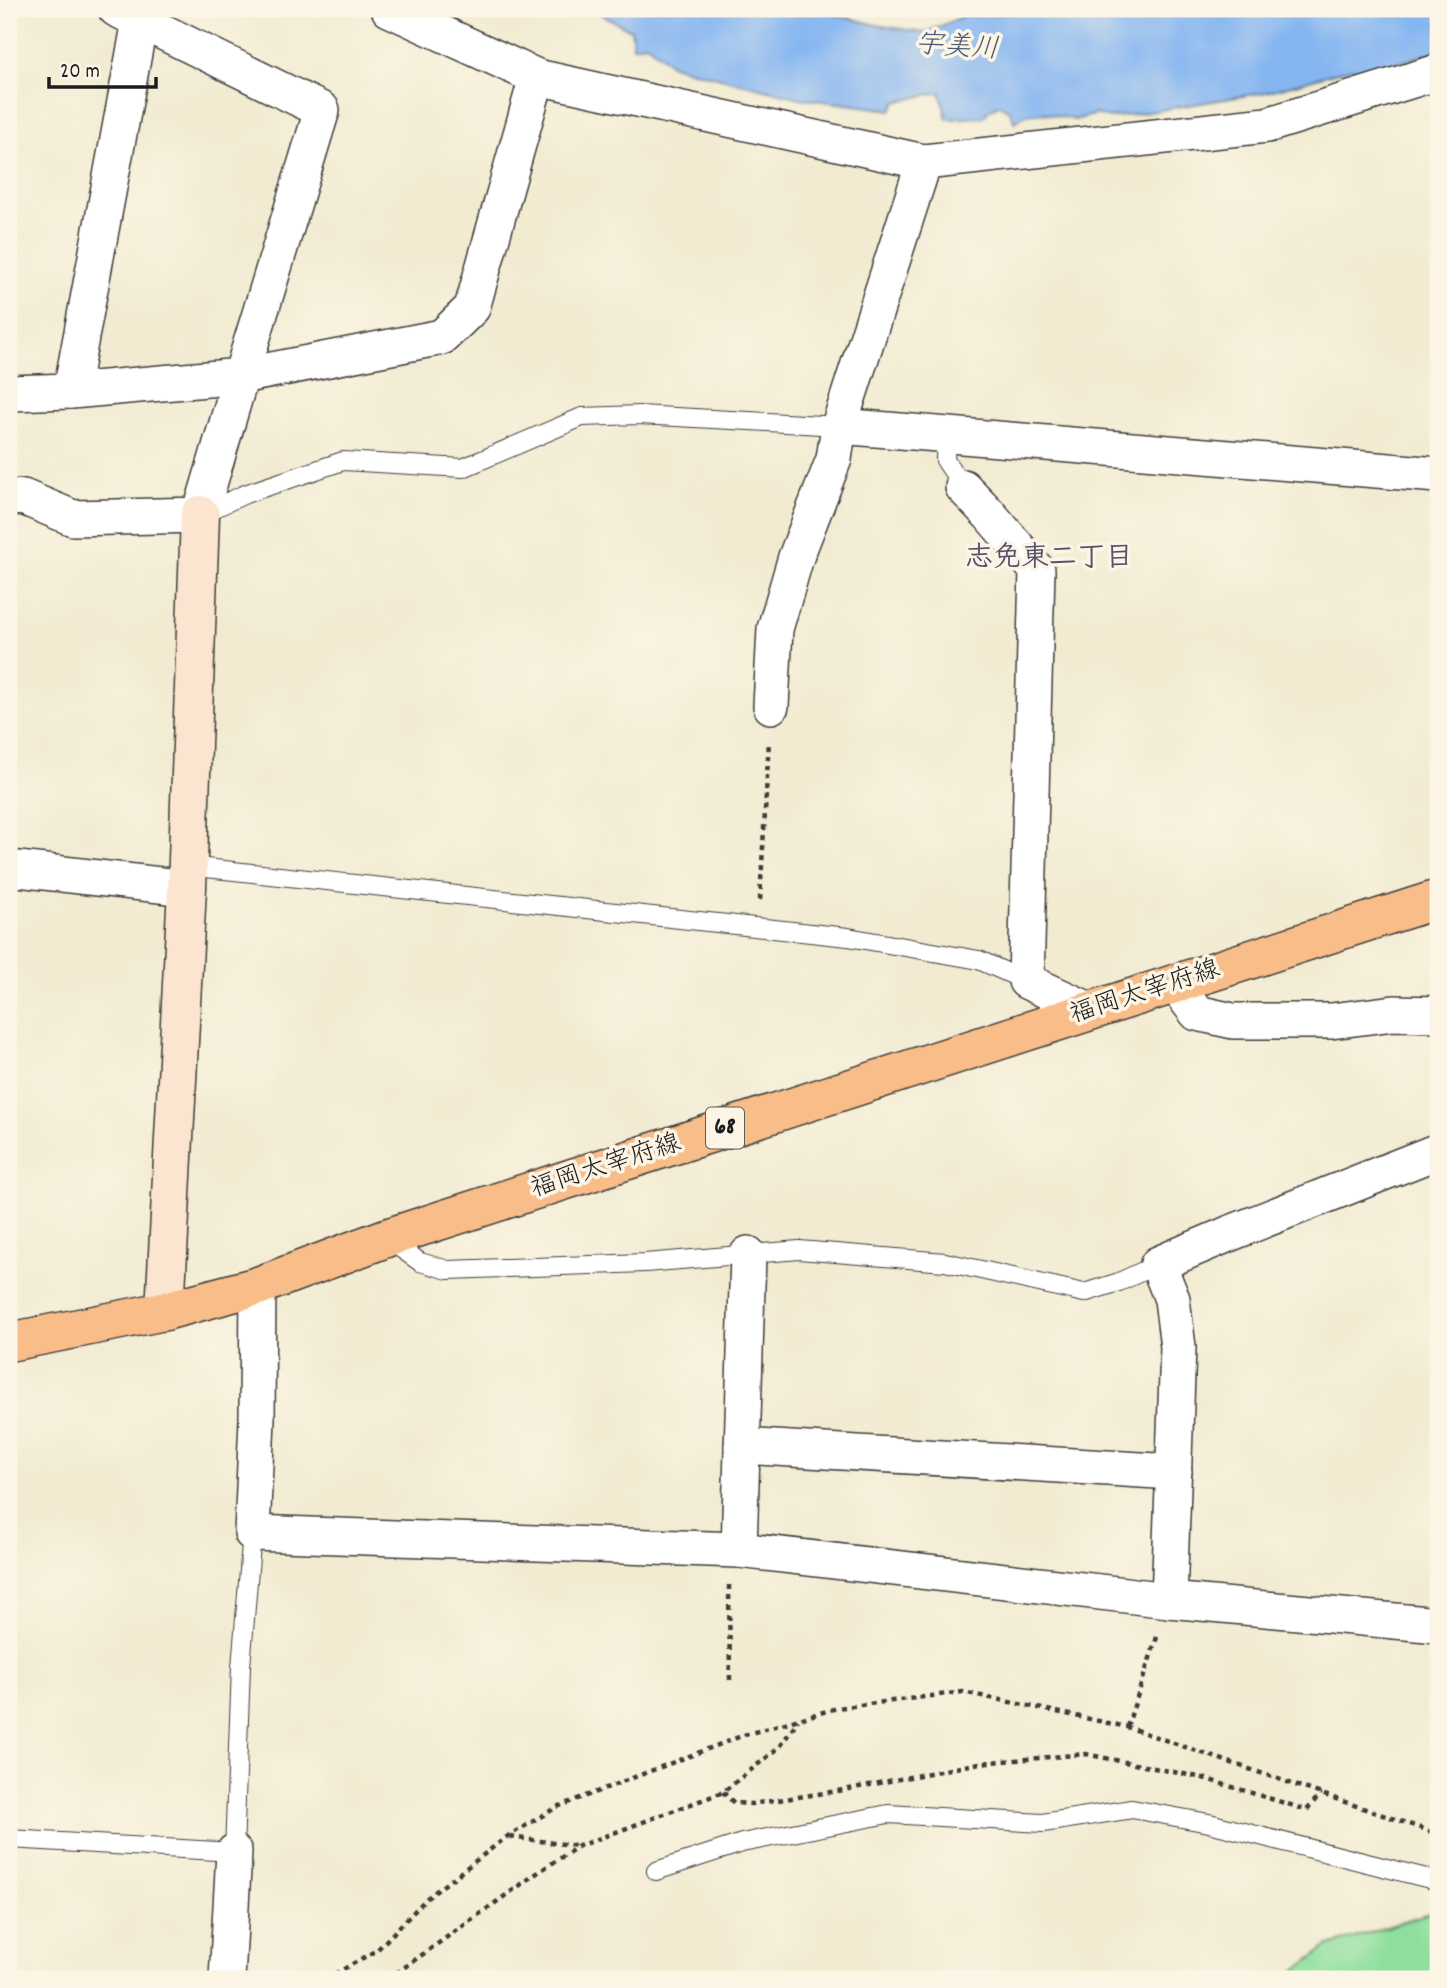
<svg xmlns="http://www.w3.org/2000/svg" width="1447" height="1988" font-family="Dekko,'Klee One',sans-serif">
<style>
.green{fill:#8edf9e;stroke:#557e5d;stroke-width:2}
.water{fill:#85b6f1;stroke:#506986;stroke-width:2}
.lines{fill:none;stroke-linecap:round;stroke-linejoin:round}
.lane-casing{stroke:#3c3b37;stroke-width:20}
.street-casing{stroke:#3c3b37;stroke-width:38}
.secondary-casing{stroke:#3c3b37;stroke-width:41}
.primary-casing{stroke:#3c3b37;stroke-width:41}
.path{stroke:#3c3b37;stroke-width:4.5;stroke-dasharray:5 5;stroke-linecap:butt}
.lane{stroke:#fff;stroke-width:18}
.street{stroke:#fff;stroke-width:35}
.secondary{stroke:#fce5d0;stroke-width:38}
.primary{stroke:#f8bd89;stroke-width:38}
.labels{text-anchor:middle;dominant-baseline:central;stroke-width:7;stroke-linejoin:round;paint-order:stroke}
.shield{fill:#fcf5e5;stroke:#5f5d58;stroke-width:2}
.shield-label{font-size:24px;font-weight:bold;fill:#1c1c1c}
.street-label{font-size:26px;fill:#1c1c1c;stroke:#fcf5e5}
.water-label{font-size:28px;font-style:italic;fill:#465a71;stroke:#fcf5e5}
.neighbourhood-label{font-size:28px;font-weight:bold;fill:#56516a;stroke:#fcf5e5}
</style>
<rect width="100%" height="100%" fill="#fcf5e5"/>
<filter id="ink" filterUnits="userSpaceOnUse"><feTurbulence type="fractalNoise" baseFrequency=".0143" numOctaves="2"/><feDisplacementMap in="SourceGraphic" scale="14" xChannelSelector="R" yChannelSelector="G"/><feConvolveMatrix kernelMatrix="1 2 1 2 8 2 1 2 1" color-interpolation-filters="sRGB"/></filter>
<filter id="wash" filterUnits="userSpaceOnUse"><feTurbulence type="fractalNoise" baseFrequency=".00686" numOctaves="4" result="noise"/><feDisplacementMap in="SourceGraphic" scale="28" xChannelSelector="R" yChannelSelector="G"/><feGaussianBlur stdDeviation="1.57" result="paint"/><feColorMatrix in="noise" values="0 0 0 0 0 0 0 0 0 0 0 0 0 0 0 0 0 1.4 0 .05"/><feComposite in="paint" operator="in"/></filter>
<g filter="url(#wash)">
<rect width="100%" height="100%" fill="#f2ebd2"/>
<!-- green -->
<path class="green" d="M 1438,1910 L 1438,1979 L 1284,1979 L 1327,1947 Z"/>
<!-- water -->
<path class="water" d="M 591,9 L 813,9 L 877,25 L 925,33 L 966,15 L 1095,9 L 1438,9 L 1438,51 L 1361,73 L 1352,68 L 1267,92 L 1130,115 L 1109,118 L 1096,114 L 1075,120 L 1045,113 L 1026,115 L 1014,122 L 1011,112 L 999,105 L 989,110 L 984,117 L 947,119 L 940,92 L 896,102 L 891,110 L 800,98 L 693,71 L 672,65 L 647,44 L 633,46 L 631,30 Z"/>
</g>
<g filter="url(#ink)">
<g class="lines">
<defs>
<g id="lane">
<path d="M 946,435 L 945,460 L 963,487"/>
<path d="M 202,514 L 245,494 L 343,461 L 463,468 L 582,417 L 639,415 L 839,426"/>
<path d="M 187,866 L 848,937 L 979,960 L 1026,981"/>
<path d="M 386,1238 L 420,1262 L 448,1270 L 645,1263 L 799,1250 L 945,1262 L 1084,1293 L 1119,1282 L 1158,1264"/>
<path d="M 9,1839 L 234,1852 L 241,1667 L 252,1533"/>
<path d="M 656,1871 L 742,1843 L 888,1814 L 1043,1823 L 1132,1809 L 1209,1823 L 1438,1881"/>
</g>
<g id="street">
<path d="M 389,9 L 537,77 L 924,162 L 1267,125 L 1438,72"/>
<path d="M 71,391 L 140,21"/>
<path d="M 9,393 L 71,391 L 241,376 L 322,110 L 116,9"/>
<path d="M 839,426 L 1438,475"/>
<path d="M 963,487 L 989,514 L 1037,570 L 1026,981 L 1089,1010"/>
<path d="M 9,498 L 23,497 L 73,518 L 200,515 L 241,376 L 442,337 L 472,308 L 537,77"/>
<path d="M 771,706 L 775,629 L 796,557 L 834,459 L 839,426 L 924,162"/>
<path d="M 9,868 L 187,888"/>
<path d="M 1174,983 L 1197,1013 L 1233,1021 L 1331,1021 L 1394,1013 L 1438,1014"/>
<path d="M 258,1286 L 257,1419 L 252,1533 L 739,1550 L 1169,1600 L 1438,1625"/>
<path d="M 742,1446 L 1174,1472"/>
<path d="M 739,1550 L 748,1254"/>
<path d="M 1169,1600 L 1178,1347 L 1172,1299 L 1158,1264 L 1226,1235 L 1438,1151"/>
<path d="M 227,1979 L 234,1852"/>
</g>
<path id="secondary" d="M 165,1311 L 187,888 L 200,515"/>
<path id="primary" d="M 9,1342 L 165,1311 L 258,1286 L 386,1238 L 1438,899"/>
</defs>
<!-- lane casing -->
<use href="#lane" class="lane-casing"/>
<!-- street casing -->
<use href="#street" class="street-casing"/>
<!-- secondary casing -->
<use href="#secondary" class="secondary-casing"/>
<!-- primary casing -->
<use href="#primary" class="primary-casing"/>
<!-- path -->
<g class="path">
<path d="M 760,900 L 769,741"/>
<path d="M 729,1585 L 730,1684"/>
<path d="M 1127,1727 L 1158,1634"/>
<path d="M 723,1792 L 734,1803 L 751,1804 L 844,1790 L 980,1763 L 1086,1754 L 1203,1778 L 1307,1810 L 1321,1793"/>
<path d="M 510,1837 L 578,1846"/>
<path d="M 326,1979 L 377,1950 L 427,1898 L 508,1836 L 557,1807 L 744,1735 L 837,1708 L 963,1692 L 1127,1727 L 1438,1834"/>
<path d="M 388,1979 L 540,1871 L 579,1846 L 723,1792 L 780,1747 L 798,1720"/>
</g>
<!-- lane -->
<use href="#lane" class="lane"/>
<!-- street -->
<use href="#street" class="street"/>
<!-- secondary -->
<use href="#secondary" class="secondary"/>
<!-- primary -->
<use href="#primary" class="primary"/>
</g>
</g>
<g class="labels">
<!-- shield labels -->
<rect class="shield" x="706" y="1107.5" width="38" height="41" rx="5"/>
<g class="shield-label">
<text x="725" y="1128">68</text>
</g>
<!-- street labels -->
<g class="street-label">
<text transform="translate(1145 993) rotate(-18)">福岡太宰府線</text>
<text transform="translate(606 1167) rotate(-18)">福岡太宰府線</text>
</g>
<!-- water labels -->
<g class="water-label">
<text transform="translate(957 49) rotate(4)">宇美川</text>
</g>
<!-- neighbourhood labels -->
<g class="neighbourhood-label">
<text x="1049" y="560">志免東二丁目</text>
</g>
</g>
<!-- margin -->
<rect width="1447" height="1988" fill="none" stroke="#fcf5e5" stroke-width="35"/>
<!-- scale -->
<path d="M49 77v10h107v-10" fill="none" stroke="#1c1c1c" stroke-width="3.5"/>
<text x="60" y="77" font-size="21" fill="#1c1c1c" stroke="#fcf5e5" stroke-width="5" paint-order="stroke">20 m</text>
</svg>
